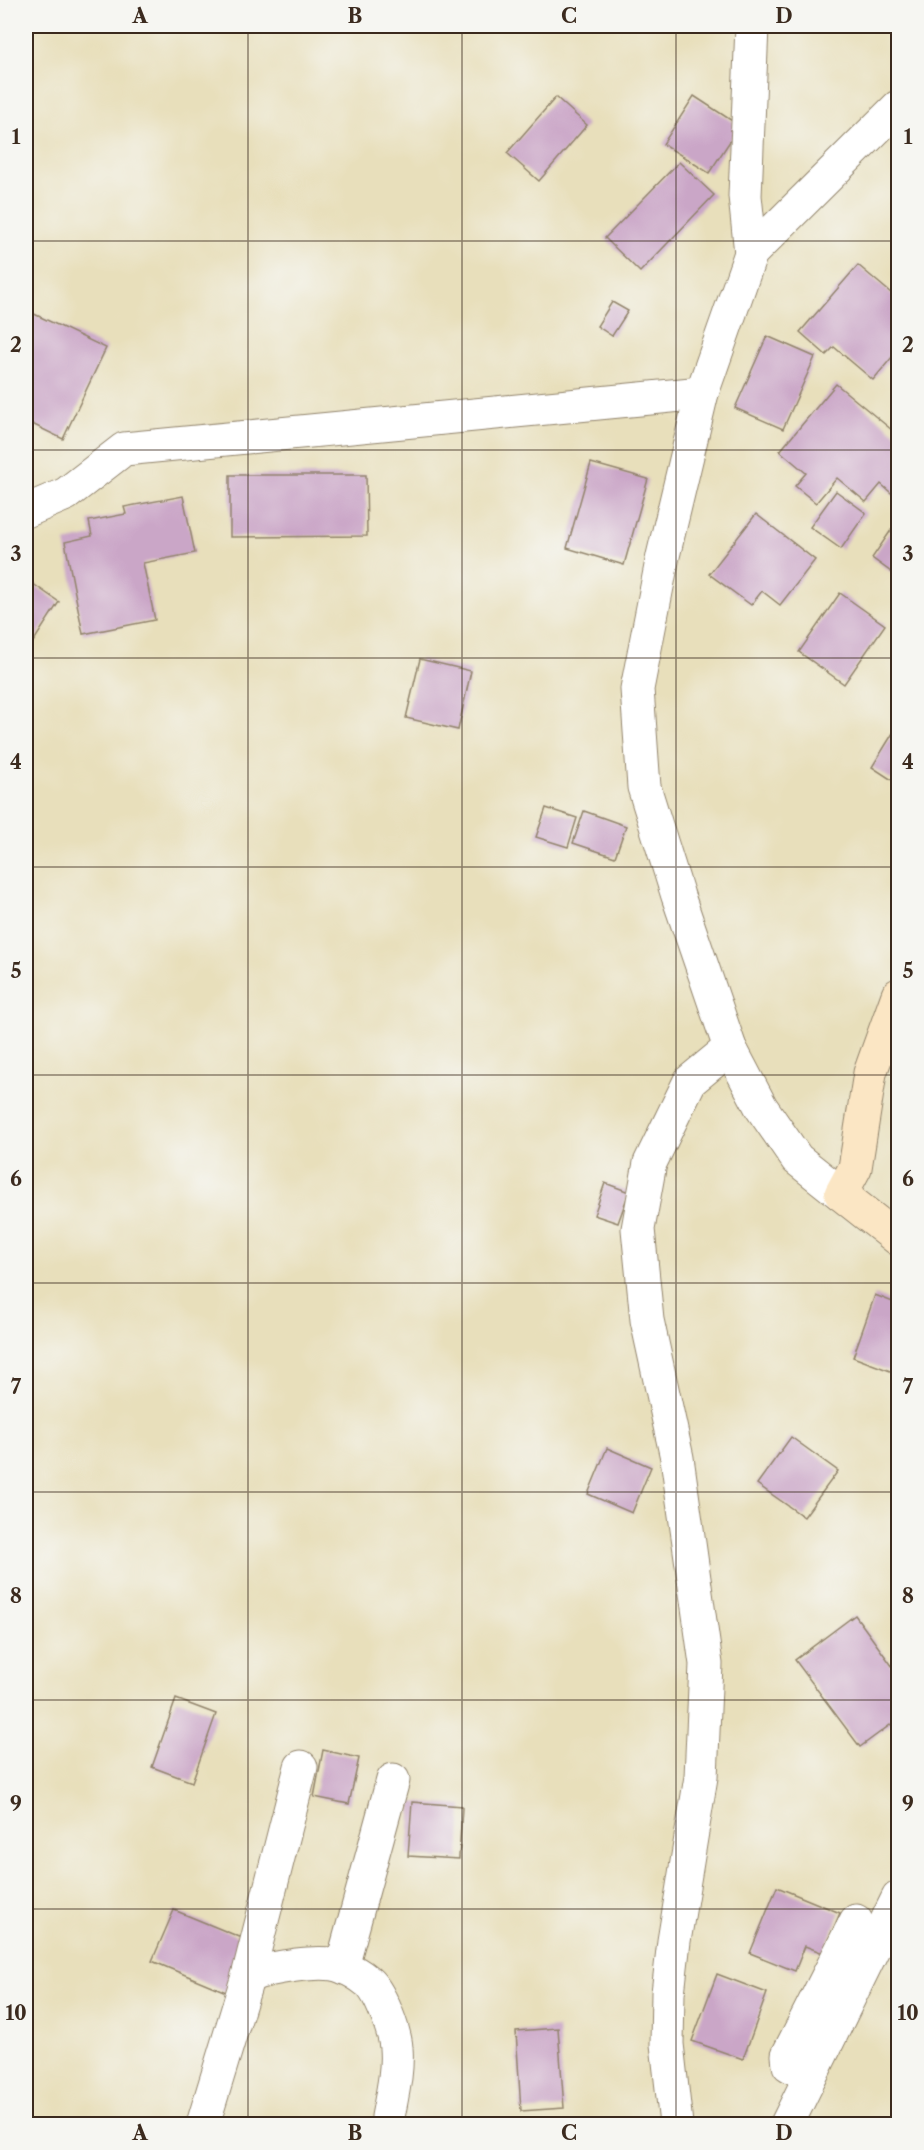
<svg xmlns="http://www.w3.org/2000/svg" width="924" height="2150" font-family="'Libre Caslon Text',serif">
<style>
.building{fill:#caa6c7}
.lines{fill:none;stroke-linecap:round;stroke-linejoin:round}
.street-casing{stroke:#92846c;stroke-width:35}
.secondary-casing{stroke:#92846c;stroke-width:35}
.street{stroke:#fff;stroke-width:33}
.secondary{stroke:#fbe6c4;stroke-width:33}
.grid{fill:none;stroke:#3b2a1e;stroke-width:1.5;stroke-opacity:0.55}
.neatline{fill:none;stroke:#3b2a1e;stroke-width:2}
.grid-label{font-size:20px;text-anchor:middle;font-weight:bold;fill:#3b2a1e}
</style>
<rect width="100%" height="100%" fill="#f6f6f2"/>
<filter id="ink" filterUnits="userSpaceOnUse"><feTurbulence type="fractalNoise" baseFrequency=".0167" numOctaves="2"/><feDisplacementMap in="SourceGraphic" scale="12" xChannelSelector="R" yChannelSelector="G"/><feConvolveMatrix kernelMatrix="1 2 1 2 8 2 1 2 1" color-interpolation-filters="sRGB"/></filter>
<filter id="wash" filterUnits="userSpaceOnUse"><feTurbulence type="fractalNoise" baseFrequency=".008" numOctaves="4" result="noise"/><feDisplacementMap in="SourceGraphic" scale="24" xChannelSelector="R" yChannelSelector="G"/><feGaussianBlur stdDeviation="1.35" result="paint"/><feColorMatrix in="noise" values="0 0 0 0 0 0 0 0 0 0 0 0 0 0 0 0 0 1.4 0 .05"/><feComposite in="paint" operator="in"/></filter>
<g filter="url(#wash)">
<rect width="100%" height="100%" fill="#e8dfbb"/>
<g id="blocks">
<!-- building -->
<g class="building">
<path d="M 694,96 L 740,126 L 709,173 L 663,144 Z"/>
<path d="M 556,97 L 587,125 L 539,181 L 507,153 Z"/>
<path d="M 679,162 L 714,195 L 640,272 L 605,238 Z"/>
<path d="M 858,265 L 898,299 L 898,308 L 893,315 L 898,320 L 898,350 L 873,380 L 834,347 L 826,355 L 800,332 Z"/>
<path d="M 612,302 L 628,311 L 612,336 L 597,326 Z"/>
<path d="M 32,313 L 106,348 L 63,439 L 26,421 L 26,327 Z"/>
<path d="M 767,336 L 815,357 L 783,429 L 735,408 Z"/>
<path d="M 836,384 L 898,435 L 898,499 L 881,484 L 866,502 L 837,478 L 816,503 L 795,486 L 806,473 L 780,451 Z"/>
<path d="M 591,463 L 648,479 L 624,565 L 567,548 Z"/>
<path d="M 230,475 L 366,475 L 367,536 L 230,537 Z"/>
<path d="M 836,491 L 866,513 L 841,549 L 810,527 Z"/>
<path d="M 183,496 L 195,553 L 143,563 L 155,620 L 83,634 L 65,542 L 92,536 L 89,521 L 126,514 L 124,507 Z"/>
<path d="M 756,514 L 815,560 L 780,605 L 762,591 L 751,605 L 709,574 Z"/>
<path d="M 898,520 L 898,577 L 872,558 Z"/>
<path d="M 26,579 L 59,602 L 26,653 Z"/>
<path d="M 840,593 L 885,625 L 844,684 L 799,652 Z"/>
<path d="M 420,659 L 471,671 L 458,730 L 406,718 Z"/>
<path d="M 898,725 L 898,784 L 872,767 Z"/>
<path d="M 546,808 L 577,818 L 568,847 L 536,837 Z"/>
<path d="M 584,811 L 626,826 L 615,857 L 573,843 Z"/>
<path d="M 897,1099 L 898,1099 L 898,1161 L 895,1161 Z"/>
<path d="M 605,1183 L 629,1192 L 618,1223 L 594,1215 Z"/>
<path d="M 875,1295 L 898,1304 L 898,1374 L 853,1357 Z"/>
<path d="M 791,1437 L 838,1471 L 804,1517 L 757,1484 Z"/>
<path d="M 607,1448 L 651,1467 L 632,1513 L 588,1494 Z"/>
<path d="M 855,1615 L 898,1674 L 898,1719 L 860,1747 L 795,1660 Z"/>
<path d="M 176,1699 L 216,1714 L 192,1782 L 152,1767 Z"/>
<path d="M 323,1750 L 359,1758 L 349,1804 L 314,1797 Z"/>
<path d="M 412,1802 L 462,1806 L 459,1859 L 408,1856 Z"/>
<path d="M 777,1887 L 840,1913 L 823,1953 L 805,1946 L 795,1971 L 750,1953 Z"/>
<path d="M 174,1910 L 247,1940 L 226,1992 L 152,1961 Z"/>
<path d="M 717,1974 L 767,1993 L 743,2059 L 692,2041 Z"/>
<path d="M 558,2028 L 564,2108 L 521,2111 L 516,2031 Z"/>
</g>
</g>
</g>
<g filter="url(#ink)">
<use href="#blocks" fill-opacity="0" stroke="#92846c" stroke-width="1.5"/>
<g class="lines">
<defs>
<g id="street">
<path d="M 751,253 L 745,196 L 752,26"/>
<path d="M 26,511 L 66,494 L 124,449 L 702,393"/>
<path d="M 841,1194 L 797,1159 L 761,1107 L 730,1048 L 678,896 L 644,787 L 637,689 L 663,556 L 702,393 L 751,253 L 898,107"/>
<path d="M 342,1966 L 393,1780"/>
<path d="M 248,1976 C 268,1968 323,1958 343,1967 C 351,1970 361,1976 367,1981 C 380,1991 395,2032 396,2048 C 398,2071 392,2095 388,2117"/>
<path d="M 810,2077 L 789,2065 L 788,2055 L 856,1921"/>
<path d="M 203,2124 L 248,1976 L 301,1767"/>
<path d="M 676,2124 L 667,2044 L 668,1993 L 674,1941 L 701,1777 L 706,1664 L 677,1458 L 647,1320 L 638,1229 L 650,1163 L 690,1081 L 730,1048"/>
<path d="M 787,2124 L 898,1898"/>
</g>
<path id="secondary" d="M 898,995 L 870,1073 L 855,1168 L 841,1194 L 898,1239"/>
</defs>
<!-- street casing -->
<use href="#street" class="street-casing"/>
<!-- secondary casing -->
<use href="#secondary" class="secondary-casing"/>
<!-- street -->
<use href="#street" class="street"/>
<!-- secondary -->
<use href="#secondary" class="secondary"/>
</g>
</g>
<!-- grid -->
<path class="grid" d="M 248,26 L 248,2124M 462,26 L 462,2124M 676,26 L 676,2124M 26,241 L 898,241M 26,450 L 898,450M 26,658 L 898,658M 26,867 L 898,867M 26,1075 L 898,1075M 26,1283 L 898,1283M 26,1492 L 898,1492M 26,1700 L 898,1700M 26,1909 L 898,1909"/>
<!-- margin -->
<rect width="924" height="2150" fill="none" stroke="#f6f6f2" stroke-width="66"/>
<rect x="33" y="33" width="858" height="2084" class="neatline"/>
<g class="grid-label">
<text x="140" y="23">A</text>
<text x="355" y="23">B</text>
<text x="569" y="23">C</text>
<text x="784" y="23">D</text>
<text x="16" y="144">1</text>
<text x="908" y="144">1</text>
<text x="16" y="352">2</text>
<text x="908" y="352">2</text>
<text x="16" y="561">3</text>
<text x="908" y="561">3</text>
<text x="16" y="769">4</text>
<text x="908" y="769">4</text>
<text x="16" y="978">5</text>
<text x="908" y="978">5</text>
<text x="16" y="1186">6</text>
<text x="908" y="1186">6</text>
<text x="16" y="1394">7</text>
<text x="908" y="1394">7</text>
<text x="16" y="1603">8</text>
<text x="908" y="1603">8</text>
<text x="16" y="1811">9</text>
<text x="908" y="1811">9</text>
<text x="16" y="2020">10</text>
<text x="908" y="2020">10</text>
<text x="140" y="2140">A</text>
<text x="355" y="2140">B</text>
<text x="569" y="2140">C</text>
<text x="784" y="2140">D</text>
</g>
</svg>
